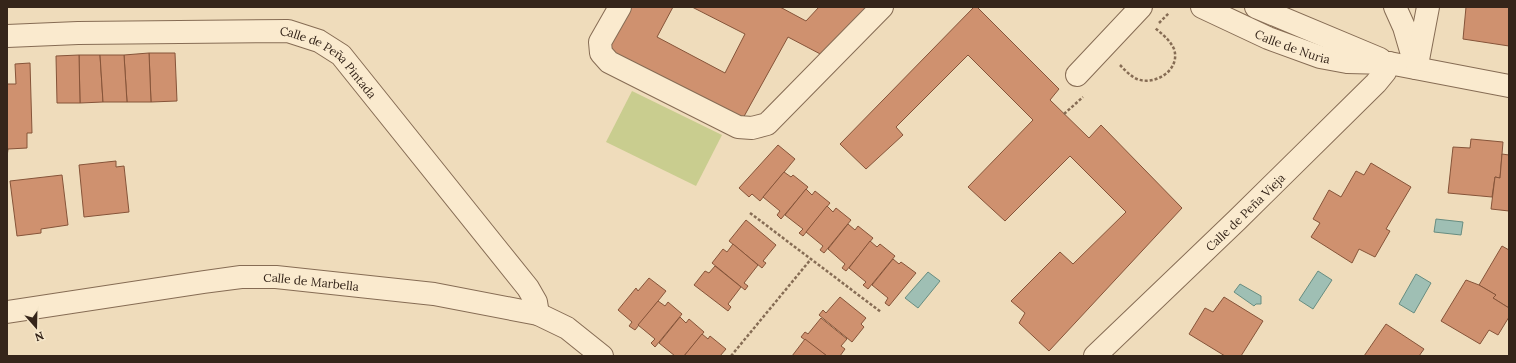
<svg xmlns="http://www.w3.org/2000/svg" width="1516" height="363" font-family="Lora,serif">
<style>
.green{fill:#c9cd8f}
.water{fill:#9fbfb4;stroke:#678d81}
.building{fill:#cf916f;stroke:#865439}
.lines{fill:none;stroke-linecap:round;stroke-linejoin:round}
.minor-casing{stroke:#866c54;stroke-width:24}
.path{stroke:#866c54;stroke-width:2.5;stroke-dasharray:3 2;stroke-linecap:butt}
.minor{stroke:#faeace;stroke-width:22}
.labels{text-anchor:middle;dominant-baseline:central;stroke-width:3;stroke-linejoin:round;paint-order:stroke}
.street-label{font-size:12px;fill:#35251a;stroke:#f6e7ca}
</style>
<rect width="100%" height="100%" fill="#efdcbb"/>
<!-- green -->
<path class="green" d="M 632,91 L 722,135 L 696,186 L 606,142 Z"/>
<!-- water -->
<g class="water">
<path d="M 1436,219 L 1463,222 L 1461,235 L 1434,232 Z"/>
<path d="M 1318,271 L 1332,280 L 1313,309 L 1299,300 Z"/>
<path d="M 928,272 L 940,281 L 918,308 L 905,298 Z"/>
<path d="M 1416,274 L 1431,283 L 1414,313 L 1399,304 Z"/>
<path d="M 1240,284 L 1261,296 L 1261,304 L 1256,304 L 1254,306 L 1234,292 Z"/>
</g>
<!-- building -->
<g class="building">
<path d="M 627,7 L 673,7 L 657,37 L 725,73 L 745,34 L 692,7 L 780,7 L 806,21 L 819,7 L 876,7 L 826,57 L 788,37 L 742,120 L 604,51 Z"/>
<path d="M 974,7 L 977,7 L 1059,89 L 1050,100 L 1089,138 L 1101,125 L 1182,208 L 1049,351 L 1019,323 L 1025,313 L 1011,301 L 1060,252 L 1073,264 L 1126,212 L 1070,156 L 1005,221 L 968,187 L 1033,120 L 968,55 L 896,127 L 903,135 L 866,169 L 840,144 Z"/>
<path d="M 1466,7 L 1509,7 L 1509,46 L 1463,39 Z"/>
<path d="M 149,53 L 175,53 L 177,101 L 151,102 Z"/>
<path d="M 149,53 L 151,102 L 127,102 L 124,55 Z"/>
<path d="M 79,55 L 100,55 L 103,102 L 80,103 Z"/>
<path d="M 79,55 L 80,103 L 57,103 L 56,56 Z"/>
<path d="M 100,55 L 124,55 L 127,102 L 103,102 Z"/>
<path d="M 30,63 L 32,133 L 27,133 L 27,148 L 8,149 L 7,157 L 7,84 L 16,84 L 15,64 Z"/>
<path d="M 1471,139 L 1503,142 L 1500,178 L 1495,177 L 1492,197 L 1448,193 L 1453,147 L 1470,148 Z"/>
<path d="M 778,145 L 795,159 L 760,201 L 752,194 L 749,197 L 739,188 Z"/>
<path d="M 1502,154 L 1509,155 L 1509,211 L 1491,209 L 1495,177 L 1500,178 Z"/>
<path d="M 116,161 L 116,167 L 124,166 L 129,212 L 84,217 L 79,165 Z"/>
<path d="M 1371,163 L 1411,187 L 1386,229 L 1390,231 L 1375,257 L 1359,249 L 1352,263 L 1311,237 L 1320,223 L 1313,219 L 1329,190 L 1341,197 L 1356,171 L 1364,175 Z"/>
<path d="M 784,172 L 791,177 L 793,175 L 808,187 L 781,219 L 777,215 L 780,211 L 763,197 Z"/>
<path d="M 62,175 L 68,225 L 41,229 L 41,233 L 17,236 L 10,181 Z"/>
<path d="M 806,189 L 812,195 L 815,191 L 830,203 L 803,236 L 799,233 L 803,229 L 785,215 Z"/>
<path d="M 827,206 L 833,212 L 836,208 L 851,220 L 824,253 L 820,250 L 823,246 L 806,232 Z"/>
<path d="M 746,220 L 776,245 L 763,261 L 766,263 L 762,268 L 729,241 Z"/>
<path d="M 848,224 L 855,230 L 858,226 L 873,238 L 846,271 L 842,268 L 845,264 L 828,249 Z"/>
<path d="M 870,241 L 877,247 L 880,244 L 895,256 L 868,289 L 863,285 L 866,282 L 849,268 Z"/>
<path d="M 733,244 L 758,265 L 744,283 L 748,286 L 745,290 L 712,263 L 723,249 L 727,252 Z"/>
<path d="M 1502,246 L 1509,250 L 1509,308 L 1493,298 L 1496,295 L 1479,285 Z"/>
<path d="M 893,259 L 899,264 L 901,262 L 916,273 L 889,306 L 885,303 L 888,298 L 872,285 Z"/>
<path d="M 715,266 L 741,287 L 728,304 L 731,307 L 728,311 L 694,285 L 705,271 L 709,273 Z"/>
<path d="M 649,278 L 666,291 L 635,330 L 629,326 L 632,322 L 618,310 L 636,288 L 638,291 Z"/>
<path d="M 1466,280 L 1479,285 L 1496,295 L 1493,298 L 1509,308 L 1509,317 L 1498,335 L 1489,330 L 1480,344 L 1441,321 Z"/>
<path d="M 840,297 L 866,318 L 861,324 L 864,327 L 852,342 L 819,315 L 823,310 L 826,313 Z"/>
<path d="M 1224,297 L 1263,321 L 1241,356 L 1225,356 L 1189,334 L 1205,308 L 1213,312 Z"/>
<path d="M 658,301 L 665,306 L 668,302 L 682,314 L 655,347 L 651,343 L 655,339 L 638,325 Z"/>
<path d="M 680,317 L 686,323 L 689,319 L 704,332 L 684,356 L 675,356 L 659,343 Z"/>
<path d="M 821,318 L 847,339 L 841,346 L 845,349 L 840,356 L 827,356 L 801,337 L 805,332 L 808,334 Z"/>
<path d="M 1386,324 L 1424,349 L 1419,356 L 1364,356 Z"/>
<path d="M 702,334 L 708,339 L 710,336 L 726,349 L 720,356 L 684,356 Z"/>
<path d="M 805,339 L 827,356 L 792,356 Z"/>
</g>
<g class="lines">
<defs>
<g id="minor">
<path d="M 620,7 L 600,42 L 601,53 L 609,62 L 738,127 L 752,128 L 767,124 L 882,7"/>
<path id="s1" d="M 1202,7 L 1268,38 L 1320,57 L 1347,62 L 1389,63 L 1509,86"/>
<path d="M 1256,7 L 1380,59"/>
<path d="M 1395,7 L 1404,27 L 1416,68"/>
<path id="s2" d="M 7,36 L 78,33 L 288,31 L 319,41 L 341,55 L 528,288 L 536,302 L 538,314"/>
<path d="M 1417,65 L 1428,7"/>
<path d="M 1077,75 L 1141,7"/>
<path id="s3" d="M 7,312 L 204,282 L 241,277 L 276,277 L 434,294 L 538,314 L 567,328 L 602,356"/>
<path id="s4" d="M 1095,356 L 1237,220 L 1376,83 L 1385,72 L 1389,63"/>
</g>
</defs>
<!-- minor casing -->
<use href="#minor" class="minor-casing"/>
<!-- path -->
<g class="path">
<path d="M 1159,23 L 1169,13"/>
<path d="M 1120,65 C 1125,70 1130,76 1137,79 C 1155,86 1181,70 1174,49 C 1170,40 1162,34 1155,28"/>
<path d="M 1064,114 L 1083,97"/>
<path d="M 750,213 L 881,312"/>
<path d="M 731,356 L 811,259"/>
</g>
<!-- minor -->
<use href="#minor" class="minor"/>
</g>
<g class="labels">
<!-- street labels -->
<g class="street-label">
<text stroke="none"><textPath href="#s1" startOffset="99">Calle de Nuria</textPath></text>
<text stroke="none"><textPath href="#s2" startOffset="333">Calle de Peña Pintada</textPath></text>
<text stroke="none"><textPath href="#s4" startOffset="208">Calle de Peña Vieja</textPath></text>
<text stroke="none"><textPath href="#s3" startOffset="307">Calle de Marbella</textPath></text>
</g>
</g>
<!-- border -->
<rect width="1516" height="363" fill="none" stroke="#35251a" stroke-width="16"/>
<!-- north arrow -->
<g transform="translate(36 327) rotate(160)" stroke="#f6e7ca" stroke-width="3" paint-order="stroke">
<path d="M0-3L7 15L0 10L-7 15Z" fill="#35251a"/>
<text y="-6" font-size="11" font-weight="bold" text-anchor="middle" fill="#35251a">N</text>
</g>
</svg>
